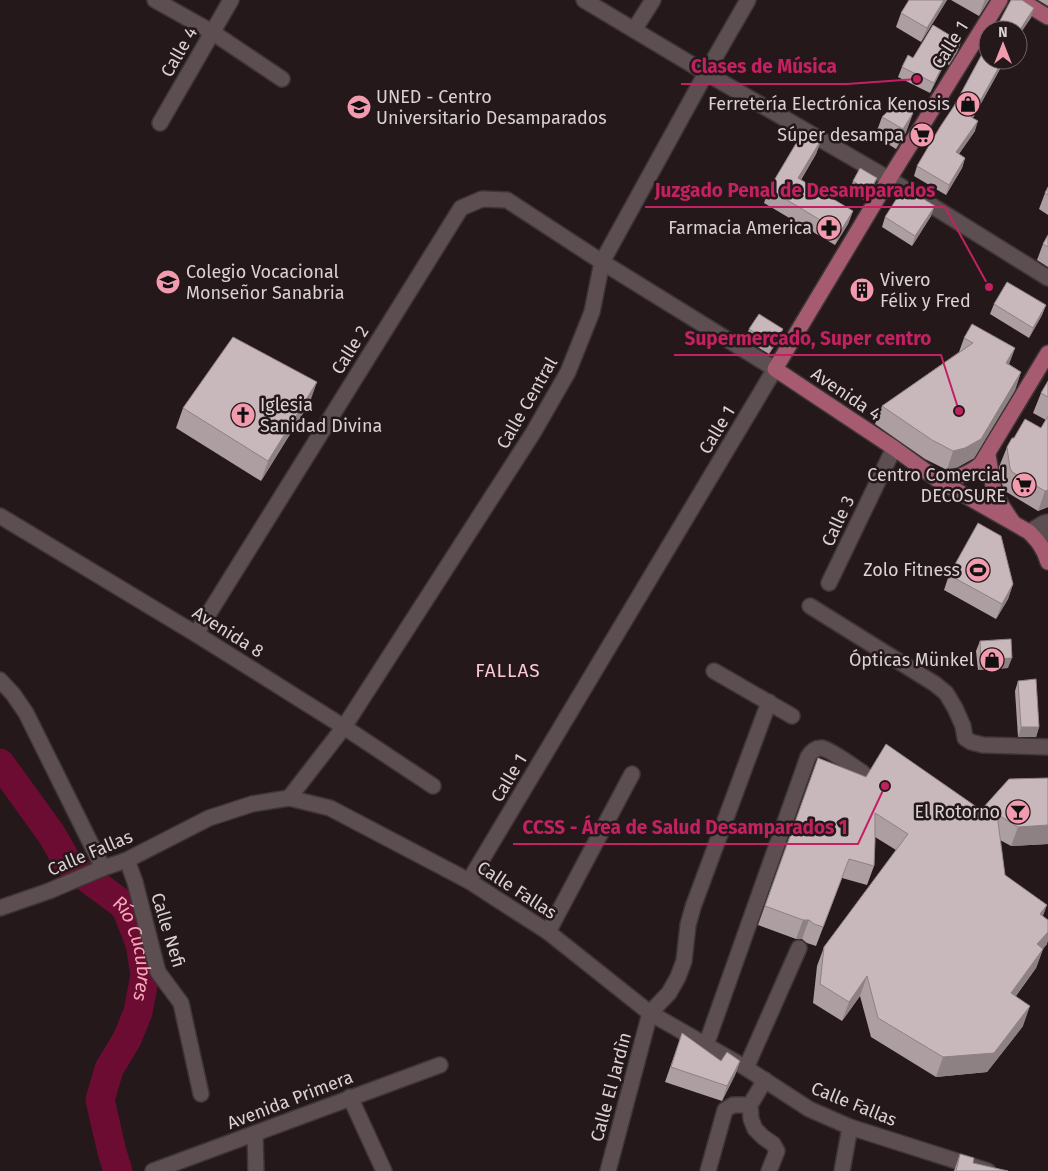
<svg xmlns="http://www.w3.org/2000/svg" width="1048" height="1171" font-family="'Fira Sans',sans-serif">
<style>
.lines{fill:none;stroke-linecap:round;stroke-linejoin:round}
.river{stroke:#6d0c32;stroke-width:29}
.minor-casing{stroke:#3d3536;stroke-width:18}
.major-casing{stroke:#3d3536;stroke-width:18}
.minor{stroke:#5c4e51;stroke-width:15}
.major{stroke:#a65b70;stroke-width:15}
.wall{fill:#ad9ea1}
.shaded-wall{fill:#8d8183}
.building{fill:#c9b8bb;stroke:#8d8183}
.labels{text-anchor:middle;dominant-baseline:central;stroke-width:5;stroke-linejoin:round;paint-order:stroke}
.street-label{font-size:18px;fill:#dad1d3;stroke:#24181a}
.poi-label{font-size:18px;fill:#dad1d3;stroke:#24181a;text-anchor:end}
.neighbourhood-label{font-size:19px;letter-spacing:1px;fill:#fcc9d3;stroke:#24181a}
.water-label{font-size:19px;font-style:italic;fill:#f7a8ba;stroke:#24181a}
.leader{fill:none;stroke:#c32161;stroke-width:2}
.callout-dot{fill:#c32161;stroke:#24181a;stroke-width:2}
.callout-label{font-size:19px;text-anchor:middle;font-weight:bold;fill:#c32161;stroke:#24181a;stroke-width:5;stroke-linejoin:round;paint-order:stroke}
</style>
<rect width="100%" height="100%" fill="#24181a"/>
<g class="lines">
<!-- river -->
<path class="river" id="s1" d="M 0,763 L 52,835 L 66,860 L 79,872 L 121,903 L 127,910 L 140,944 L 145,975 L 138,1012 L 127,1039 L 109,1069 L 100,1100 L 112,1152 L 118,1171"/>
<defs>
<g id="minor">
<path d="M 155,0 L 212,32 L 282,79"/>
<path d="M 584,0 L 706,73 L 889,179 L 1048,278"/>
<path d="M 634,30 L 653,0"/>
<path d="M 160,123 L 231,0"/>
<path d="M 0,516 L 196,634 L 344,727 L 433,786"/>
<path d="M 1029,532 L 1044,523 L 1048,522"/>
<path d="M 1039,541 L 1048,537"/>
<path d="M 829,583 L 894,448"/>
<path d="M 810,606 L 935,684 L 946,693 L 955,708 L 963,726 L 965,738 L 971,742 L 983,745 L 1048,747"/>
<path d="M 196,634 L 461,208 L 482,199 L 507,200 L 602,262 L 775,369 L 469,881"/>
<path d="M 714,671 L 792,716"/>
<path d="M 0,680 L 13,694 L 26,713 L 103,868"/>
<path d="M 289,798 L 344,727 L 533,433 L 568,372 L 592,312 L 602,262 L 706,73 L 748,0"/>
<path d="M 127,860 L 135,882 L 158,972 L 181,1003 L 201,1094"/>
<path d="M 0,908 L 49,891 L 103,868 L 127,860 L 209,818 L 252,804 L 289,798 L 330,808 L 469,881 L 548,932 L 650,1013 L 746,1068 L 809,1109 L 850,1127 L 988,1171"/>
<path d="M 548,932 L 632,774"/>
<path d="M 706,1045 L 808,757 C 811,752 815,748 821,748 C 830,749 854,767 863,773"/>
<path d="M 746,1068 L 799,948"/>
<path d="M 765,1080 L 750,1105 L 751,1119 L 755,1129 L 763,1137 L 773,1144 L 777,1151 L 769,1171"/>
<path d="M 350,1097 L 384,1171"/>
<path d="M 255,1134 L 256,1171"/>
<path d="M 153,1171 L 440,1065"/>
<path d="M 608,1171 L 650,1013 L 669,993 L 678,977 L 684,961 L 688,925 L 693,907 L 769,702"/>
<path d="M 708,1171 L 725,1110 L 733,1105 L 750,1105"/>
<path d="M 842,1171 L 850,1127"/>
</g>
<g id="major">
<path d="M 1000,0 L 889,179 L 775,369 L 894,448 L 938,480 L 1029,532 C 1039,542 1044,549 1048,562"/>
<path d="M 1020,0 L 1048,17"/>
<path d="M 988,455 L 994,491 L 1002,506 L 1012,521"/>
<path d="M 938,480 C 955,479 968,475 981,464 L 1048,353"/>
</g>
</defs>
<!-- minor casing -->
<use href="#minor" class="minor-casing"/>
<!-- major casing -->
<use href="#major" class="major-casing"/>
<!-- minor -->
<use href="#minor" class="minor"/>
<!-- major -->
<use href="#major" class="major"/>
</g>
<!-- wall -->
<g class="wall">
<path d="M 947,0 L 921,42 L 896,27 L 901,13 Z"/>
<path d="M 951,0 L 989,0 L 979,16 Z"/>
<path d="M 1038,0 L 1048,0 L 1048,6 Z"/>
<path d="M 961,42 L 957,52 L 949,65 L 945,63 L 930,93 L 898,77 L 902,67 L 913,58 Z"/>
<path d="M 1005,60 L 973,118 L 975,131 L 959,154 L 965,158 L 962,168 L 946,195 L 914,176 L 917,166 L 954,106 Z"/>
<path d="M 913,113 L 906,132 L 896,149 L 875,136 L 882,117 Z"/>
<path d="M 821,140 L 816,154 L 801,180 L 853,211 L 848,224 L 835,245 L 764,203 L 769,189 Z"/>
<path d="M 877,178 L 873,188 L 865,201 L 849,191 L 853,181 Z"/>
<path d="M 1048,187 L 1048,215 L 1039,209 L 1045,193 Z"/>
<path d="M 931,216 L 912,246 L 882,227 L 885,217 Z"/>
<path d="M 1048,235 L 1048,267 L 1037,260 L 1043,244 Z"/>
<path d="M 994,304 L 1046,305 L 1042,315 L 1029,338 L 990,314 Z"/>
<path d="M 749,329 L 783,329 L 779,339 L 769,354 L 745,339 Z"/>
<path d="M 964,338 L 1015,348 L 1009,364 L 1021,372 L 1015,390 L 974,458 L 958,467 L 947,470 L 925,459 L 875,424 L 882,406 L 959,352 Z"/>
<path d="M 1048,381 L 1048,507 L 1038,511 L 1005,491 L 1003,488 L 999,467 L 1007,447 L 1014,438 L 1041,428 L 1046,420 L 1033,413 L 1041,393 Z"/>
<path d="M 310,402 L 261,481 L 176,428 L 183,408 Z"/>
<path d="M 949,575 L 1013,584 L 1008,599 L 996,619 L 944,590 Z"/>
<path d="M 980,641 L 1008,668 L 978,670 L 976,651 Z"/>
<path d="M 1018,681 L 1039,727 L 1036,737 L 1018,737 L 1015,691 Z"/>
<path d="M 818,758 L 866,777 L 981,810 L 1048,778 L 1048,844 L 1011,846 L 1000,840 L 1005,875 L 1043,916 L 1047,944 L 1043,949 L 1036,968 L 1016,996 L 1023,1026 L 987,1072 L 936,1077 L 871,1037 L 860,996 L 842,1021 L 813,1003 L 817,966 L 824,947 L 882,871 L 883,868 L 896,850 L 875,837 L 874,866 L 867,885 L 842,878 L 816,946 L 807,943 L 802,939 L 796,939 L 758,925 Z"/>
<path d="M 682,1033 L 721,1061 L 740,1061 L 735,1075 L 722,1101 L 665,1082 Z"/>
<path d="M 960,1154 L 973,1163 L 1008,1171 L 954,1171 Z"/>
</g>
<!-- shaded-wall -->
<g class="shaded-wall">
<path d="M 944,0 L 947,0 L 921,42 L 927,28 Z"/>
<path d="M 985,0 L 989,0 L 979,16 L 984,2 Z"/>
<path d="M 1034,8 L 1031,18 L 1018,37 L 1018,33 Z"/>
<path d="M 961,42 L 957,52 L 949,65 L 952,55 Z"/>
<path d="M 949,53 L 945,63 L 930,93 L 934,83 Z"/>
<path d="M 1003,60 L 1005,60 L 968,126 L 971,117 Z"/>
<path d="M 913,113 L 906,132 L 896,149 L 903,129 Z"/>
<path d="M 978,121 L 975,131 L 953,162 L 956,152 Z"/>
<path d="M 821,140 L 816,154 L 793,192 L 798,178 Z"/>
<path d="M 965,158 L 962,168 L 946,195 L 949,185 Z"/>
<path d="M 877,178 L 873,188 L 865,201 L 869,191 Z"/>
<path d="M 935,206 L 931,216 L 912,246 L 915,236 Z"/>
<path d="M 853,211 L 848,224 L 835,245 L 840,232 Z"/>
<path d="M 1046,305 L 1042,315 L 1029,338 L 1033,328 Z"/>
<path d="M 783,329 L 779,339 L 769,354 L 773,344 Z"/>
<path d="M 1015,348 L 1008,366 L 1006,363 Z"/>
<path d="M 1021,372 L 1015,390 L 974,458 L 958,467 L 947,470 L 953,451 Z"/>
<path d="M 317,382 L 310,402 L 261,481 L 268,461 Z"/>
<path d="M 1048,490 L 1048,507 L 1038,511 L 1045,491 Z"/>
<path d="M 1013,584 L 1008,599 L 996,619 L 1002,604 Z"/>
<path d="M 1012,658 L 1008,668 L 978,670 L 981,660 Z"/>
<path d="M 1021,727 L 1039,727 L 1036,737 L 1018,737 Z"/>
<path d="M 1048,825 L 1048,844 L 1011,846 L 1018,827 Z"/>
<path d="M 1047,905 L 1040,924 L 1040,914 Z"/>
<path d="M 803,920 L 809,920 L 802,939 L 796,939 Z"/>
<path d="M 1048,932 L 1048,941 L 1047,944 L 1030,964 L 1037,944 Z"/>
<path d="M 1043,949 L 1036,968 L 1004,1012 L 1011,993 Z"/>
<path d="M 867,976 L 860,996 L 842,1021 L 849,1002 Z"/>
<path d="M 1030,1006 L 1023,1026 L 987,1072 L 936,1077 L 943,1057 Z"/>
<path d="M 740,1061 L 735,1075 L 722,1101 L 727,1086 Z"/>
</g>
<!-- building -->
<g class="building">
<path d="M 909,0 L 944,0 L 927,28 L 901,13 Z"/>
<path d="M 1011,0 L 1022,0 L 1034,8 L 1018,33 L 1018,30 L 995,30 Z"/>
<path d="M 933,25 L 961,42 L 952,55 L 949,53 L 934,83 L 902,67 L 908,55 L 913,58 Z"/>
<path d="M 988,43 L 988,60 L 1003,60 L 971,117 L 978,121 L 956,152 L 965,158 L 949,185 L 917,166 L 940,127 L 954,106 Z"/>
<path d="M 897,103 L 913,113 L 903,129 L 882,117 Z"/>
<path d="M 804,130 L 821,140 L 798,178 L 853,211 L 840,232 L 769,189 Z"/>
<path d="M 860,168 L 877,178 L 869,191 L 853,181 Z"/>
<path d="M 904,187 L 935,206 L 915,236 L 885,217 Z"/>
<path d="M 1048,187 L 1048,195 L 1045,193 Z"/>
<path d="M 1048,235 L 1048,247 L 1043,244 Z"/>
<path d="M 1007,282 L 1046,305 L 1033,328 L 994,304 Z"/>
<path d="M 759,314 L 783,329 L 773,344 L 749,329 Z"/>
<path d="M 972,324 L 1015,348 L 1006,363 L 1021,372 L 981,439 L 965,448 L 953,451 L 932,440 L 882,406 L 973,343 L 964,338 Z"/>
<path d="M 233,337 L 317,382 L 268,461 L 183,408 Z"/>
<path d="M 1048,381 L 1048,397 L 1041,393 Z"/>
<path d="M 1048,416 L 1048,490 L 1045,491 L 1012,472 L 1010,468 L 1007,447 L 1012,438 L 1014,438 L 1025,419 L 1041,428 Z"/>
<path d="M 978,523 L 1001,536 L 1013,584 L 1002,604 L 949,575 Z"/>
<path d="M 1011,639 L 1012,658 L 981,660 L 980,641 Z"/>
<path d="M 1036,679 L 1039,727 L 1021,727 L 1018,681 Z"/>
<path d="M 886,744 L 981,810 L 1009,779 L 1048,778 L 1048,825 L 1018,827 L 997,814 L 1005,875 L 1047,905 L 1040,914 L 1048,920 L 1048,932 L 1037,944 L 1043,949 L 1011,993 L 1030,1006 L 994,1053 L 943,1057 L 878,1018 L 867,976 L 849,1002 L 820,984 L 824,947 L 908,834 L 875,813 L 875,841 L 874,866 L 849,859 L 823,927 L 814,924 L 809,920 L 803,920 L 765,906 L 818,758 L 866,777 Z"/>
<path d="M 682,1033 L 721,1061 L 727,1052 L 740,1061 L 727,1086 L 671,1067 Z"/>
<path d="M 960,1154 L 974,1158 L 973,1163 L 1008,1171 L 956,1171 Z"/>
</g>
<!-- icons -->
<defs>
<symbol id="shop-disc" viewBox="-11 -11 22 22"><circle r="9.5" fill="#f29aae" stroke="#24181a"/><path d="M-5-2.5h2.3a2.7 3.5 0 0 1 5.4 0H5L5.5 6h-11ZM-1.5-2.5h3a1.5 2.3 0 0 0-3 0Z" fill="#111"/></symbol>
<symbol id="university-disc" viewBox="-11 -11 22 22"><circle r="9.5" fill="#f29aae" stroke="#24181a"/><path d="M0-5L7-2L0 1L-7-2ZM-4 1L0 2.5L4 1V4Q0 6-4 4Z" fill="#111"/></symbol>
<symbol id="supermarket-disc" viewBox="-11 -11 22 22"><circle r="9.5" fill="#f29aae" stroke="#24181a"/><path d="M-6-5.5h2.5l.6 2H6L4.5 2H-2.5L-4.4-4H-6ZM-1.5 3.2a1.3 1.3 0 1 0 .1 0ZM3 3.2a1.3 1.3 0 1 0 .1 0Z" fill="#111"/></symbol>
<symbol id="pharmacy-disc" viewBox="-11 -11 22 22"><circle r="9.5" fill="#f29aae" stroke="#24181a"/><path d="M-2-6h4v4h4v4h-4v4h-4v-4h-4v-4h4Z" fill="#111"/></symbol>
<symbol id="school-disc" viewBox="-11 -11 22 22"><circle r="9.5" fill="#f29aae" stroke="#24181a"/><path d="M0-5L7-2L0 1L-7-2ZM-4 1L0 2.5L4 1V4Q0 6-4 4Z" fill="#111"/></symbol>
<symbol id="building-disc" viewBox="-11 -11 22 22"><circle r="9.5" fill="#f29aae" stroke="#24181a"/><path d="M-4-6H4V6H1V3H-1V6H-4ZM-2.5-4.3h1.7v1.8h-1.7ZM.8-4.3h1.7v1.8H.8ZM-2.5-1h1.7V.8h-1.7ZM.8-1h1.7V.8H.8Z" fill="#111"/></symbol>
<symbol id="church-disc" viewBox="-11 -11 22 22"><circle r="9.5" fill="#f29aae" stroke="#24181a"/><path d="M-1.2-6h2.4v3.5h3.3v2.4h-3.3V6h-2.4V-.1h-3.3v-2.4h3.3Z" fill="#111"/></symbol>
<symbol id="stadium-disc" viewBox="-11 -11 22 22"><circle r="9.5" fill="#f29aae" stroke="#24181a"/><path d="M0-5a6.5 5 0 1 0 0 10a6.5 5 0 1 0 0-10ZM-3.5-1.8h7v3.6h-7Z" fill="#111"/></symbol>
<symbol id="bar-disc" viewBox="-11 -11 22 22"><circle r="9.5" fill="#f29aae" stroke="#24181a"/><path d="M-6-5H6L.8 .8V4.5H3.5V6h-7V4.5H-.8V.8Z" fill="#111"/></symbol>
</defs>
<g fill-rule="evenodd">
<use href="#shop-disc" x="954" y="90" width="28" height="28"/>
<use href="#university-disc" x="345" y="93" width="28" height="28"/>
<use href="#supermarket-disc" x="908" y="121" width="28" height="28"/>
<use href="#pharmacy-disc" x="815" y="214" width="28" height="28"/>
<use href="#school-disc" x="154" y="268" width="28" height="28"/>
<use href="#building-disc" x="848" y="276" width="28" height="28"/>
<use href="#church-disc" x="229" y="401" width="28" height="28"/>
<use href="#supermarket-disc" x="1010" y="471" width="28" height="28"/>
<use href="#stadium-disc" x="964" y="556" width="28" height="28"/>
<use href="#shop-disc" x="978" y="646" width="28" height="28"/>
<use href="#bar-disc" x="1004" y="798" width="28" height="28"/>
</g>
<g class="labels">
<!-- street labels -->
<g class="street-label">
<text transform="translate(950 45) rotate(-58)">Calle 1</text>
<text transform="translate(179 52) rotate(-60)">Calle 4</text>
<text transform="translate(350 350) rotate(-58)">Calle 2</text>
<text transform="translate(846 394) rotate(34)">Avenida 4</text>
<text transform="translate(527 403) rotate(-60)">Calle Central</text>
<text transform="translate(717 430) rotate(-59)">Calle 1</text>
<text transform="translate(838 521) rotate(-65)">Calle 3</text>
<text transform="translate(228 632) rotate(32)">Avenida 8</text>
<text transform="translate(509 778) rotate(-59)">Calle 1</text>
<text transform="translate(90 853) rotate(-23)">Calle Fallas</text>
<text transform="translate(517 890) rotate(33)">Calle Fallas</text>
<text transform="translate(168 930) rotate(73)">Calle Nefi</text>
<text transform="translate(611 1087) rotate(-75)">Calle El Jardìn</text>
<text transform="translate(290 1100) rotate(-21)">Avenida Primera</text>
<text transform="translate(854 1104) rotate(22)">Calle Fallas</text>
</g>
<!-- poi labels -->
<g class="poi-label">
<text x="376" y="97" text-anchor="start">UNED - Centro<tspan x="376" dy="21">Universitario Desamparados</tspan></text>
<text x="950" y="104">Ferretería Electrónica Kenosis</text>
<text x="904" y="135">Súper desampa</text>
<text x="812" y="228">Farmacia America</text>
<text x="186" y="272" text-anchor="start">Colegio Vocacional<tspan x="186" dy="21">Monseñor Sanabria</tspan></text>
<text x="880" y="280" text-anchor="start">Vivero<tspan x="880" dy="21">Félix y Fred</tspan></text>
<text x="260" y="405" text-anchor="start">Iglesia<tspan x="260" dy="21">Sanidad Divina</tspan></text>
<text x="1006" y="475">Centro Comercial<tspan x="1006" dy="21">DECOSURE</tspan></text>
<text x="960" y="570">Zolo Fitness</text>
<text x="974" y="660">Ópticas Münkel</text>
<text x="1000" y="812">El Rotorno</text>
</g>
<!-- neighbourhood labels -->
<g class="neighbourhood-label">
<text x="508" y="670">FALLAS</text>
</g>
<!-- water labels -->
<g class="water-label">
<text stroke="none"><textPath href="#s1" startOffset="236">Río Cucubres</textPath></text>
</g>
</g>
<!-- callouts -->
<path class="leader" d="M917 79L847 84H681M989 287L945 207H645M959 411L941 355H674M885 786L858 844H513"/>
<g class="callout-dot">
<circle cx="917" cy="79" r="5"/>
<circle cx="989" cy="287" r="5"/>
<circle cx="959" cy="411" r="5"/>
<circle cx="885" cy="786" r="5"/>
</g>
<g class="callout-label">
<text x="764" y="73">Clases de Música</text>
<text x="795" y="197">Juzgado Penal de Desamparados</text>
<text x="808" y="345">Supermercado, Super centro</text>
<text x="685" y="834">CCSS - Área de Salud Desamparados 1</text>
</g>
<!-- north arrow -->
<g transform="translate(1003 45)"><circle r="24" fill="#24181a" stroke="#6d6264"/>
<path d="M0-4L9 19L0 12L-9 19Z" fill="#f29aae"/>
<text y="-8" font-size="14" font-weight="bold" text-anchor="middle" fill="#dad1d3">N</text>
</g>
</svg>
